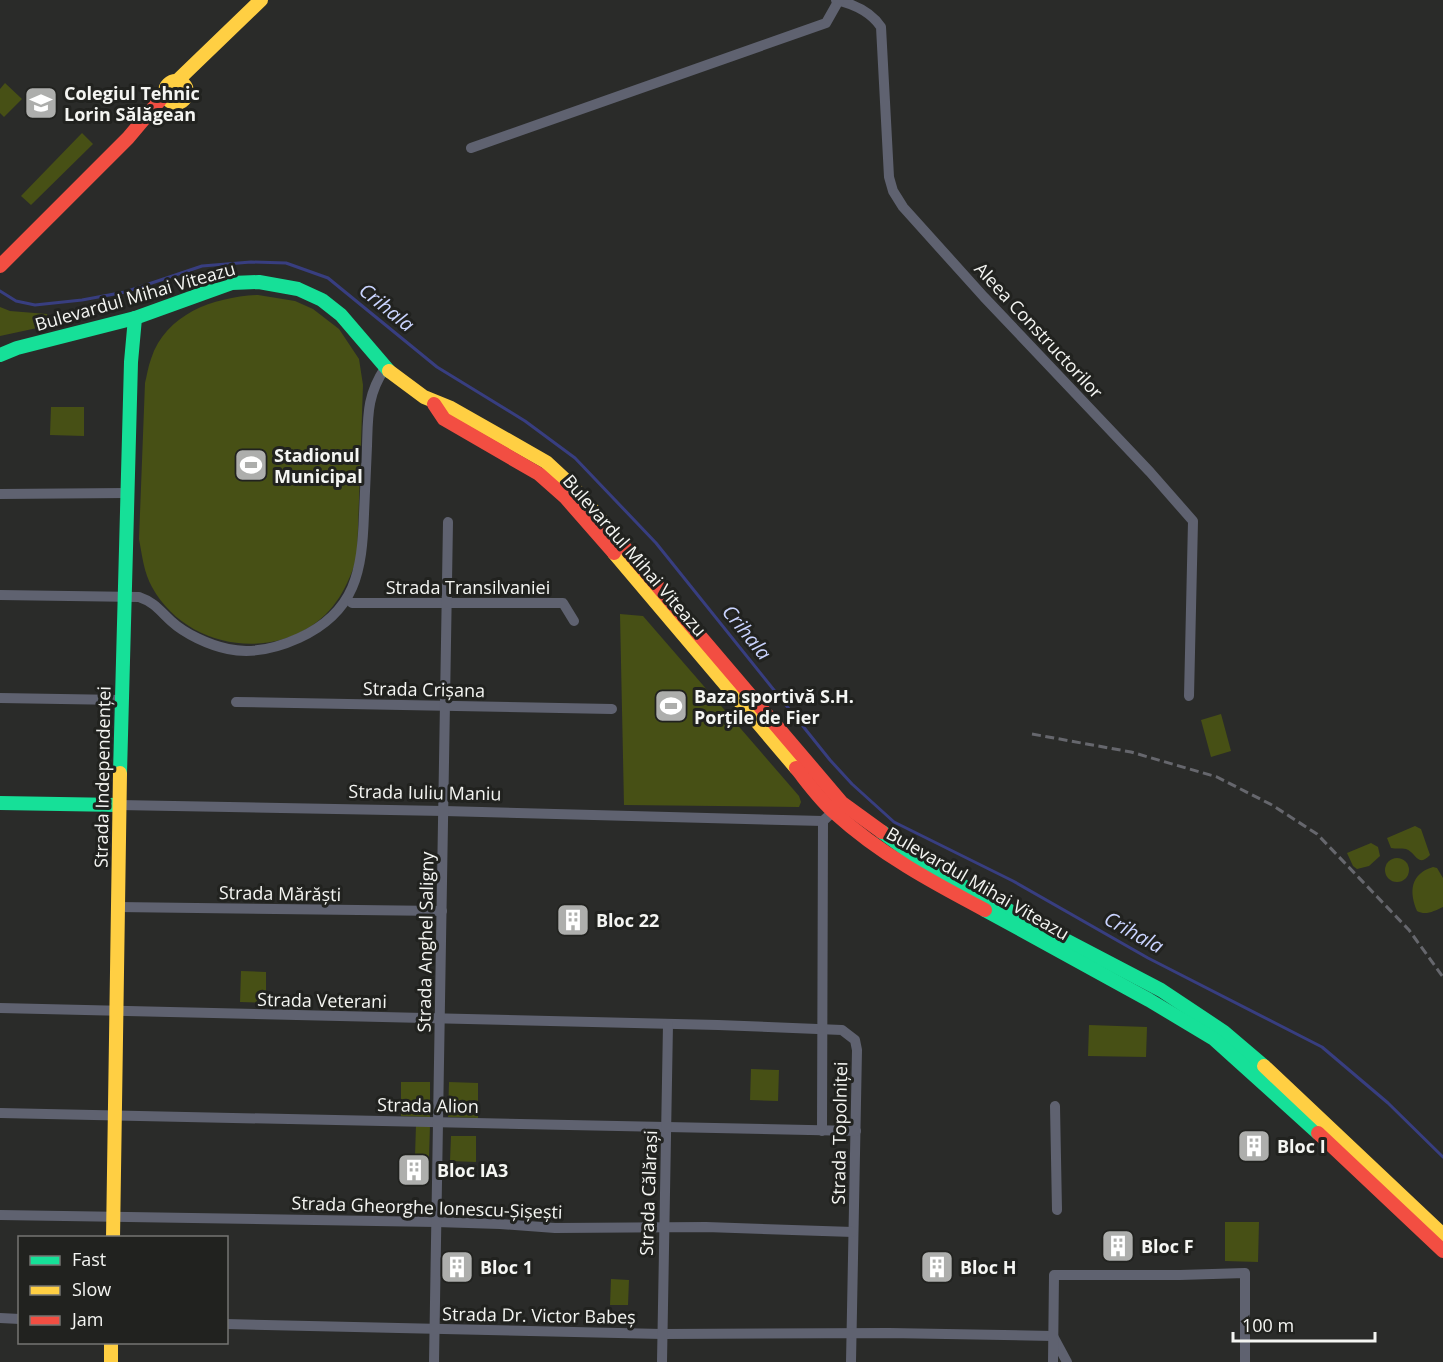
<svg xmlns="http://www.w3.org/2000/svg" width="1443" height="1362" font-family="'Open Sans',sans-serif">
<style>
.green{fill:#475015}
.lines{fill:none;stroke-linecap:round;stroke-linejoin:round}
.stream{stroke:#383e80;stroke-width:3}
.street{stroke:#5f6270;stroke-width:10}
.fast{stroke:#16e098;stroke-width:14}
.slow{stroke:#ffcf43;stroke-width:14}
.jam{stroke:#f24e42;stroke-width:14}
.rail{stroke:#66676d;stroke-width:3;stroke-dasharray:9 4.5;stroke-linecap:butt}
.labels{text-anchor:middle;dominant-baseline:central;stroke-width:6;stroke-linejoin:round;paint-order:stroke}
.poi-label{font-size:18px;font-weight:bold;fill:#f4f5f2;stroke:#21221f;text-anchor:start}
.street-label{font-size:18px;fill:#f4f5f2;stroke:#21221f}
.water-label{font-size:20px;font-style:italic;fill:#cad4ff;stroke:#21221f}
</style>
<rect width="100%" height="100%" fill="#2a2b29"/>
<!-- green -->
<g class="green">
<path d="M 5,83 L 22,99 L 4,117 L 0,113 L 0,89 Z"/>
<path d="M 82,133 L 93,144 L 31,205 L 21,196 Z"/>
<path d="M 258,295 L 295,301 L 313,309 L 339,329 L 359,359 L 363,385 L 357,557 C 348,586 335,612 308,628 C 256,660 182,642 152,587 C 144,573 142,555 139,539 L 145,383 C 147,375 148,367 151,359 C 166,313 215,297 258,295 Z"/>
<path d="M 0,307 L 10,311 L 47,314 L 51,325 L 0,336 Z"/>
<path d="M 51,407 L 84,407 L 84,436 L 50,435 Z"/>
<path d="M 620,614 L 643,616 L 799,796 L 801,802 L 799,807 L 624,805 Z"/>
<path d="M 1221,714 L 1231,751 L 1211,757 L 1201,720 Z"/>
<path d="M 1415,826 L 1421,829 L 1430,855 C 1417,868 1417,853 1406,849 C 1401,848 1396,849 1391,848 L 1387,838 Z"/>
<path d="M 1371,843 L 1378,847 L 1380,856 L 1369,866 L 1357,869 L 1353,866 L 1347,853 Z"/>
<circle cx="1397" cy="870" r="12"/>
<path d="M 1433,867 L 1437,868 L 1443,878 L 1443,907 C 1434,911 1426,916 1417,911 C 1409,892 1410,874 1433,867 Z"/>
<path d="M 241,971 L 266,972 L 266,1003 L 240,1002 Z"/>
<path d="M 1089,1025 L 1147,1027 L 1146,1057 L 1088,1056 Z"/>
<path d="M 751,1069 L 779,1070 L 778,1101 L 750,1100 Z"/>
<path d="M 401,1082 L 430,1082 L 430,1117 L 401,1116 Z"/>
<path d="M 449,1082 L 478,1083 L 478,1118 L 448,1117 Z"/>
<path d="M 416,1124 L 430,1125 L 429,1157 L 415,1156 Z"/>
<path d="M 451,1136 L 476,1136 L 476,1162 L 450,1161 Z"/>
<path d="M 1225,1222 L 1259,1222 L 1258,1262 L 1225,1261 Z"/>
<path d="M 611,1279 L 629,1280 L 628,1305 L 610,1305 Z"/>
</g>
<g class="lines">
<!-- stream -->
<path class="stream" d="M 0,291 L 16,301 L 35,305 L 82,300 L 125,292 L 202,266 L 251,262 L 286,263 L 328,278 L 437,367 L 525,421 L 575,458 L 656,543 L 830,760 L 852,784 L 894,822 L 1013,881 L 1148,958 L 1322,1047 L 1388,1103 L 1443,1157"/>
<!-- street -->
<g class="street">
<path d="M 836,0 C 853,4 871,12 881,27 L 889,177 L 893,191 L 903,207 L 984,297 L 1150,472 L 1193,521 L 1189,696"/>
<path d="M 471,148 L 826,23 L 839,0"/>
<path d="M 0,494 L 127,493"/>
<path d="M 0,595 L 139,597 C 154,602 160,611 171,621 C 185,634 209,645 228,649 C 251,654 277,648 299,638 C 356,612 362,571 364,514 C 365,492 366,469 367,446 C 368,415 367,395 385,368"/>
<path d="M 352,603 L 563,603 L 574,621"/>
<path d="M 0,698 L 122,700"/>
<path d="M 236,702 L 612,709"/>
<path d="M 119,805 L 444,811 L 823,821 L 837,808"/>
<path d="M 117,907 L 442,911"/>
<path d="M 0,1008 L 718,1025 L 842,1030 L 855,1040 L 857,1050 L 851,1362"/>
<path d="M 1055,1106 L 1057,1210"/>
<path d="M 0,1113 L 856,1131"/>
<path d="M 822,1131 L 823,821"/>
<path d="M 0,1215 L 436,1222 L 500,1224 L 555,1228 L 706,1227 L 853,1232"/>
<path d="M 0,1318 L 20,1319"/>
<path d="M 226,1324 L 662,1334 L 889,1333 L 1053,1336 L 1067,1362"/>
<path d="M 434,1362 L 448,522"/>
<path d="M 662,1362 L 668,1024"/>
<path d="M 1053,1362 L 1054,1275 L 1180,1275 L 1245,1273 L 1245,1362"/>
</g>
<!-- fast -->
<g class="fast">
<path d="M 0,355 L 17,348 L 135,318 L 232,283 L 259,282 L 298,289 L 322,300 L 341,315 L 389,371"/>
<path d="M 120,773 L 131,362 L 135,318"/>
<path d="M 0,803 L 119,805"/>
<path d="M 882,832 L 920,860 L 970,890 L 1161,990 L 1224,1032 L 1264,1066"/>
<path d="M 985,910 L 1149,1000 L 1214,1039 L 1318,1133"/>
</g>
<!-- slow -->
<g class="slow">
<path d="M 178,80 L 261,0"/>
<circle cx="176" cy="92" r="11"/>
<path d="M 389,371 L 424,397 L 451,408 L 546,462 L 574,488 L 603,522"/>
<path d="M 614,553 L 796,768"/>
<path d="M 1264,1066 L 1443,1235"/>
<path d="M 113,1238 L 120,773"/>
<path d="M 111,1342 L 111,1362"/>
</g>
<!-- jam -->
<g class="jam">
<path d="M 0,266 L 128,138 L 165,94"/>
<path d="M 434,404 L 444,419 L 539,474 L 565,497 L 614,553"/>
<path d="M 603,522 L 842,803 L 882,832"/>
<path d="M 796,768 C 808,783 820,800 835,813 C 880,854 932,882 985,910"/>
<path d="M 1318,1133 L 1443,1251"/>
</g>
<!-- rail -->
<path class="rail" d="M 1032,734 L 1131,752 L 1217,777 L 1272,805 L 1317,834 L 1409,930 L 1443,977"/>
</g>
<!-- icons -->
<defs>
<symbol id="school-square" viewBox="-11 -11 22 22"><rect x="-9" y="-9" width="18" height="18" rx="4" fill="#adaeac" stroke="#21221f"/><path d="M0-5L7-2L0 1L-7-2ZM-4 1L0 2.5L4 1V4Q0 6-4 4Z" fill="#fff"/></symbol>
<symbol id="stadium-square" viewBox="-11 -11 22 22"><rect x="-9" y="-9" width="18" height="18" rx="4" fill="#adaeac" stroke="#21221f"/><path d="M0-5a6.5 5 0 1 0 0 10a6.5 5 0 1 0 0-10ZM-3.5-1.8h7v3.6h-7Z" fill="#fff"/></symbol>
<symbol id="building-square" viewBox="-11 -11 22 22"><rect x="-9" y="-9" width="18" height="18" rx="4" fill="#adaeac" stroke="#21221f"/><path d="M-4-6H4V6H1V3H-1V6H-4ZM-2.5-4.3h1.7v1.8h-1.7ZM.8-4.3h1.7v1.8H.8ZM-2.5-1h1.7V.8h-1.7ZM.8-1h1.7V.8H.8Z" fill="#fff"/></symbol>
</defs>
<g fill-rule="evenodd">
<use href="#school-square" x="22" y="84" width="38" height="38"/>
<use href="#stadium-square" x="232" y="446" width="38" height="38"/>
<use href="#stadium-square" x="652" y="687" width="38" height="38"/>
<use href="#building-square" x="554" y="901" width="38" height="38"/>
<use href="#building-square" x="1235" y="1127" width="38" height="38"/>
<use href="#building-square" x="395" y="1151" width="38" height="38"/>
<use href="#building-square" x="1099" y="1227" width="38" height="38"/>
<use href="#building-square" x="438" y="1248" width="38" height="38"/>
<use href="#building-square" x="918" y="1248" width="38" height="38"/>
</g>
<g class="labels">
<!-- poi labels -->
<g class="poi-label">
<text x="64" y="93">Colegiul Tehnic<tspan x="64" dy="21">Lorin Sălăgean</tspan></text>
<text x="274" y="455">Stadionul<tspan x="274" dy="21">Municipal</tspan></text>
<text x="694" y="696">Baza sportivă S.H.<tspan x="694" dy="21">Porțile de Fier</tspan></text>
<text x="596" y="920">Bloc 22</text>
<text x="1277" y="1146">Bloc I</text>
<text x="437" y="1170">Bloc IA3</text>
<text x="1141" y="1246">Bloc F</text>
<text x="480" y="1267">Bloc 1</text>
<text x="960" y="1267">Bloc H</text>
</g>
<!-- street labels -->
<g class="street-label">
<text transform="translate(135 296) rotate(-16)">Bulevardul Mihai Viteazu</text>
<text transform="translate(1039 330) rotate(47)">Aleea Constructorilor</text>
<text transform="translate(635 555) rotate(49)">Bulevardul Mihai Viteazu</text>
<text x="468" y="587">Strada Transilvaniei</text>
<text transform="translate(424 689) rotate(1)">Strada Crișana</text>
<text transform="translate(102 777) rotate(-89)">Strada Independenței</text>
<text transform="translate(425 792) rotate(1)">Strada Iuliu Maniu</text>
<text transform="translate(978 883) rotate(30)">Bulevardul Mihai Viteazu</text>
<text transform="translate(280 893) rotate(1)">Strada Mărăști</text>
<text transform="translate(425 942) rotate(-89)">Strada Anghel Saligny</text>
<text transform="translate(322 1000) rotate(1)">Strada Veterani</text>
<text transform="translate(428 1105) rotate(1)">Strada Alion</text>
<text transform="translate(839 1133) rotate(-89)">Strada Topolniței</text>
<text transform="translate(648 1193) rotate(-88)">Strada Călărași</text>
<text transform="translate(427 1207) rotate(2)">Strada Gheorghe Ionescu-Șișești</text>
<text transform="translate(539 1315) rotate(1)">Strada Dr. Victor Babeș</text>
</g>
<!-- water labels -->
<g class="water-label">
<text transform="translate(387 307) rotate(39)">Crihala</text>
<text transform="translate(747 632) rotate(51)">Crihala</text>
<text transform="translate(1134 932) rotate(29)">Crihala</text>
</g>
</g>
<!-- legend -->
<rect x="18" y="1236" width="210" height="108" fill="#21221f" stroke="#757673" stroke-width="1.5"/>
<rect x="30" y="1256" width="30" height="9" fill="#16e098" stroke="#757673" stroke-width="1.5"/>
<text x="72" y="1266" font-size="18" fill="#f4f5f2">Fast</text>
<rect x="30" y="1286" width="30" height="9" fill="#ffcf43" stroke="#757673" stroke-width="1.5"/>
<text x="72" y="1296" font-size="18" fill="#f4f5f2">Slow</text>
<rect x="30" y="1316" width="30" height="9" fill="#f24e42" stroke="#757673" stroke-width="1.5"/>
<text x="72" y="1326" font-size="18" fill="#f4f5f2">Jam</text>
<!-- scale -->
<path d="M1233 1332v9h142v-9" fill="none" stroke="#f4f5f2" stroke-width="3"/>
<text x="1242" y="1332" font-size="18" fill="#f4f5f2" stroke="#21221f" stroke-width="4.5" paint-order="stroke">100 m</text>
</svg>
